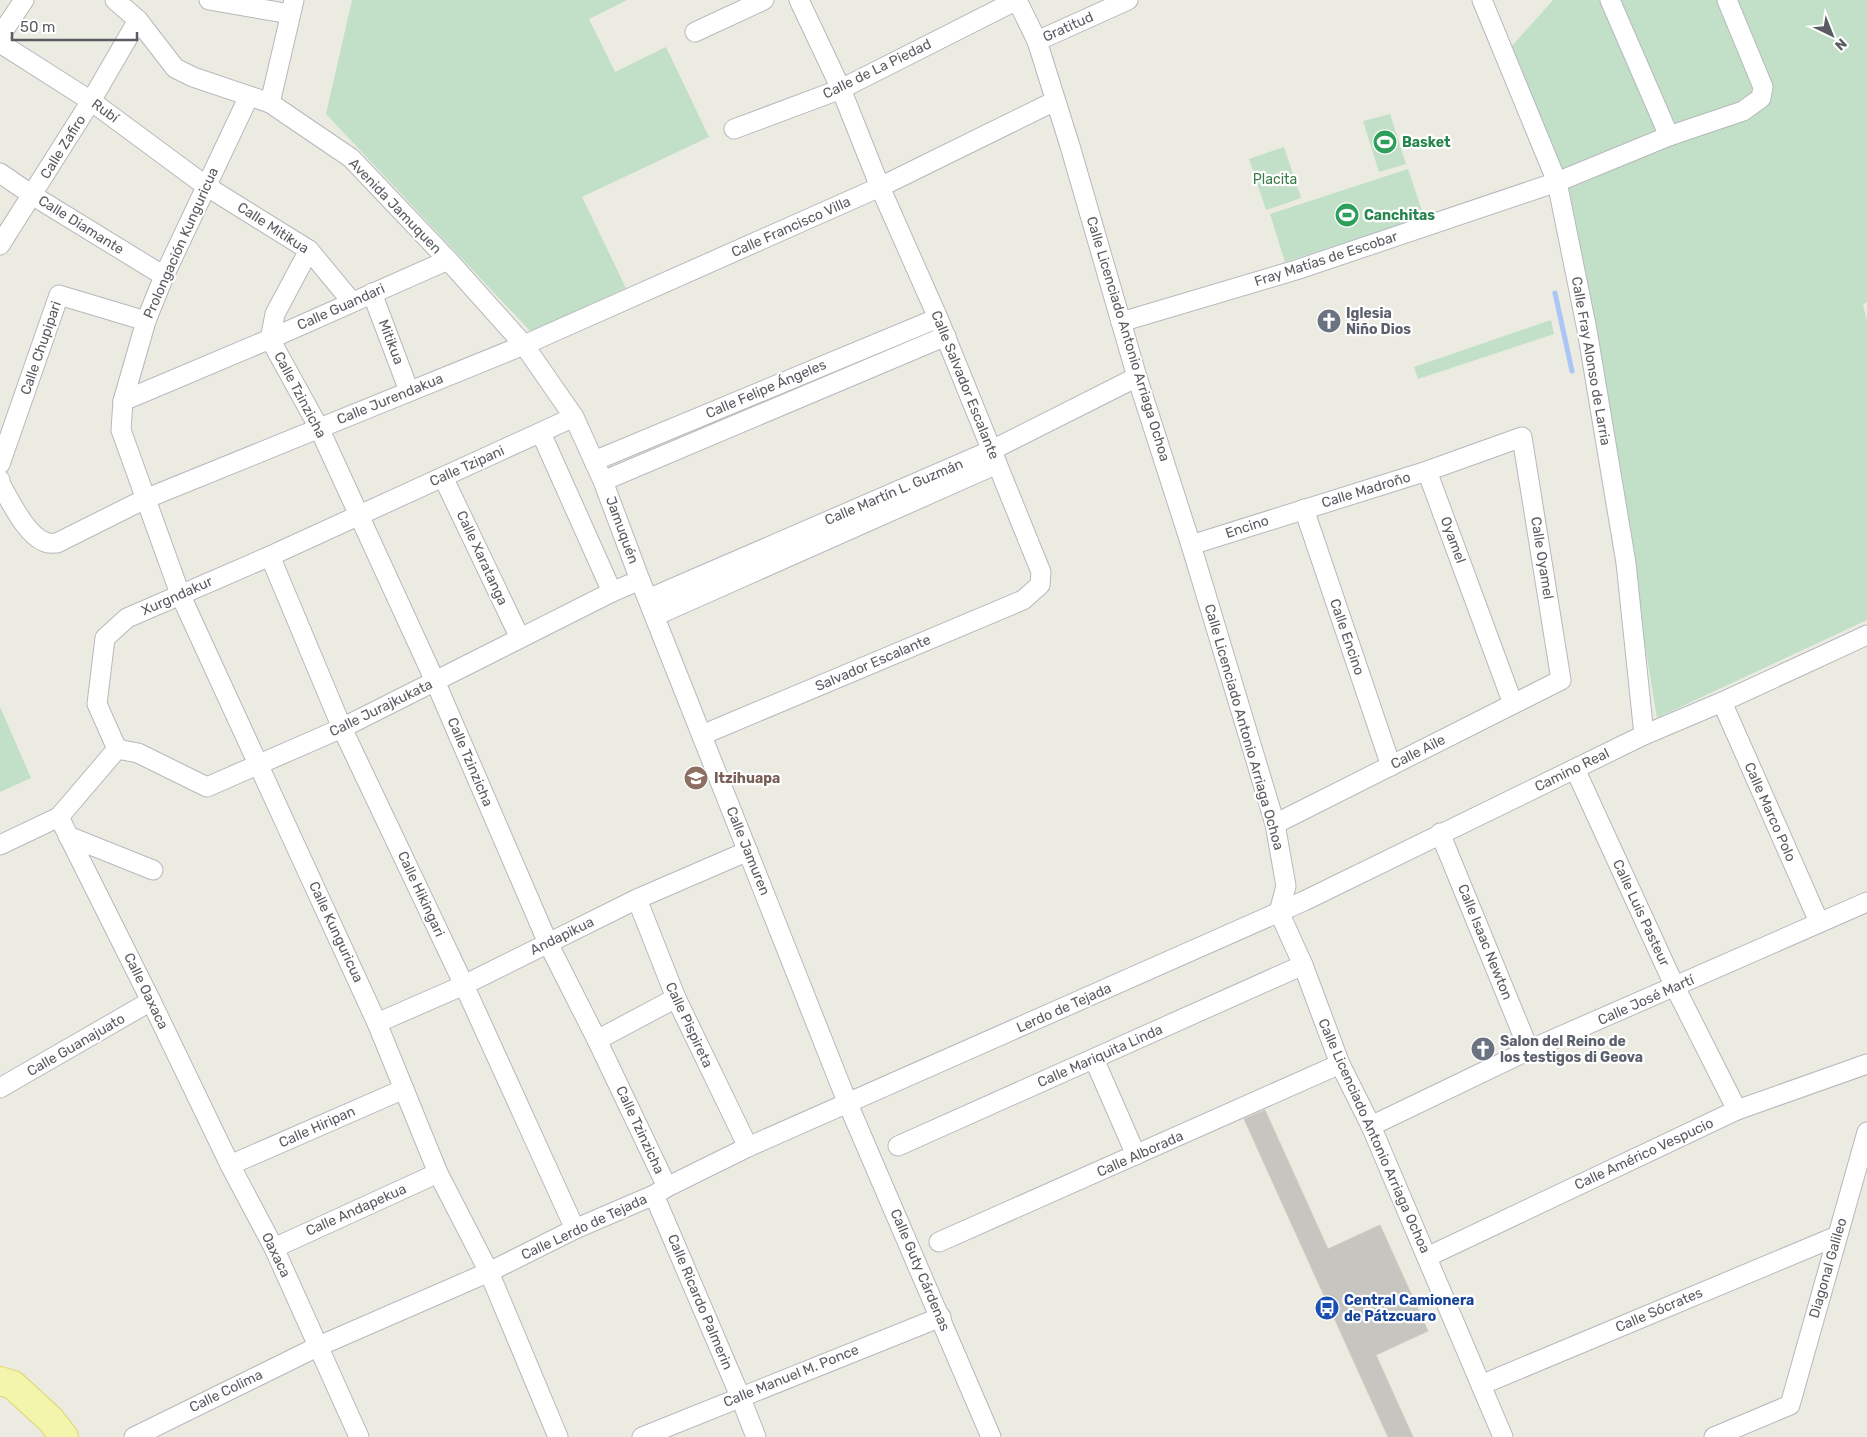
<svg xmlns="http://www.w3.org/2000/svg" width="1867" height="1437" font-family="Rubik,sans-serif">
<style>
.green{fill:#c1e0c7}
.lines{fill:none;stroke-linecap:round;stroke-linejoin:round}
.stream{stroke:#a9c6f4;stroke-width:5}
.building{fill:#c7c5bf;stroke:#cfcdc1}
.minor-casing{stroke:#b7b8bd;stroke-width:21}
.primary-casing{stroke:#e0d466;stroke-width:30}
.minor{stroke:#fff;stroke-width:19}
.primary{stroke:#f3f5ad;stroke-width:28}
.labels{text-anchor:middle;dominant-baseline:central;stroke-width:4.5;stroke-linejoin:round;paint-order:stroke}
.street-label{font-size:14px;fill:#5a5c61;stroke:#fff}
.leisure-label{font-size:14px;font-weight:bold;fill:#27864d;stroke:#fff;text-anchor:start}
.park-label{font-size:14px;fill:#3d7d4c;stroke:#fff}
.worship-label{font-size:14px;font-weight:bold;fill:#5b616d;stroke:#fff;text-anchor:start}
.education-label{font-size:14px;font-weight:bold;fill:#785e54;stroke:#fff;text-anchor:start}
.transit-label{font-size:14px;font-weight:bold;fill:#164399;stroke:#fff;text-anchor:start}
</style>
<rect width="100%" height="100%" fill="#ebebe2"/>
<!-- green -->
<g class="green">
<path d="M 352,0 L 627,0 L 589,19 L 615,72 L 666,47 L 709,137 L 582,197 L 626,288 L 531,332 L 326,114 Z"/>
<path d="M 1553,0 L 1867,0 L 1867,302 L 1863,305 L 1867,321 L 1867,620 L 1657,718 L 1570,193 L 1511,47 Z"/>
<path d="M 1390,114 L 1406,164 L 1379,172 L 1363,121 Z"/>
<path d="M 1284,147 L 1301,198 L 1266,210 L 1249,159 Z"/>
<path d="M 1408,169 L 1424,217 L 1285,262 L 1270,214 Z"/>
<path d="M 1551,320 L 1554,334 L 1418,379 L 1414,367 Z"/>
<path d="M 0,707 L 31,778 L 0,792 Z"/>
</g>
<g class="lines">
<!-- stream -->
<path class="stream" d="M 1555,293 L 1572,371"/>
</g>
<!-- building -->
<path class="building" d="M 1265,1110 L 1328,1249 L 1380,1225 L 1428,1331 L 1376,1355 L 1413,1437 L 1388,1437 L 1244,1119 Z"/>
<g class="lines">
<defs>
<g id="minor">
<path d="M 115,0 L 138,20 L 175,68 L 193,77 L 270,103 L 351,158 L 448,260 L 524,345 L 574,417 L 603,481 L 640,580 L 848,1104 L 991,1437"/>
<path d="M 209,0 L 290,14"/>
<path d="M 1017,0 L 1037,41 L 1070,146 L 1137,377 L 1191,545 L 1275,824 L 1286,886 L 1279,912 L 1303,965 L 1340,1064 L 1371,1126 L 1503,1437"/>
<path d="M 1482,0 L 1557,182 L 1587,330 L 1626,563 L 1644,735"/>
<path d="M 1610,0 L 1669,136"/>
<path d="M 695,32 L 764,0"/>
<path d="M 0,36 L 24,0"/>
<path d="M 1037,41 L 1128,0"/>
<path d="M 0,43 L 91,101 L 206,186 L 309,250 L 352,302"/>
<path d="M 249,96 L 164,276 L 146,321 L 123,401 L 121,430 L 180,594 L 377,1023 L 438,1173 L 489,1272 L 558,1437"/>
<path d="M 270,103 L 294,0"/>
<path d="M 734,129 L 841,89 L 1017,0"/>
<path d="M 0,173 L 32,195 L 164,276"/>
<path d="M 0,245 L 91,101 L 138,20"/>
<path d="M 309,250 L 275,314 L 270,339 L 319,428 L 435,681 L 548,943 L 597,1040 L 667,1187"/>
<path d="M 372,293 L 409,391"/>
<path d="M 1121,322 L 1296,270 L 1557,182 L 1669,136 L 1743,111 L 1761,98 L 1763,87 L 1727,0"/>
<path d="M 123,401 L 270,339 L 448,260"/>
<path d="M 541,433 L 612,592"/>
<path d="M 594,461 L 938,318"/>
<path d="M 0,464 L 59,295 L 146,321"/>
<path d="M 1427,471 L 1513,704"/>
<path d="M 443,477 L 520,638"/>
<path d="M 0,480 L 1,485 C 11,502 26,535 45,542 C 49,544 54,543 57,543 L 145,499 L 524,345 L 880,187 L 1055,101"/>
<path d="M 603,481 L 946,336"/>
<path d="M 1304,509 L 1391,766"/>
<path d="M 1191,545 L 1427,471 L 1522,437 L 1561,680 L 1275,824"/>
<path d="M 270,556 L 342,728 L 464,985 L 575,1229"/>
<path d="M 648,599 L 992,450 L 1137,377"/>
<path d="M 655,616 L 997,464"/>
<path d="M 1722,702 L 1819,922"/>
<path d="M 702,735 L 1023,600 L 1040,585 L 1041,572 L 938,318 L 880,187 L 841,89 L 799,0"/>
<path d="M 117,749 L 97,704 L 105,638 L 127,618 L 270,556 L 574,417"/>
<path d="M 117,749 L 138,753 L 207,787 L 342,728 L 612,592 L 640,580"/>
<path d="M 1575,769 L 1675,987 L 1737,1110"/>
<path d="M 59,817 L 151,1001 L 230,1165 L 274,1248 L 359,1437"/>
<path d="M 1440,833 L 1529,1050"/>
<path d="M 68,836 L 153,870"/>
<path d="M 0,845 L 59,817 L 117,749"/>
<path d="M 637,899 L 676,998 L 748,1147"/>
<path d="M 377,1023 L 464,985 L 637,899 L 748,851"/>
<path d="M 597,1040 L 676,998"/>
<path d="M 1094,1059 L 1136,1155"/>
<path d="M 0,1088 L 151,1001"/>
<path d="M 1371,1126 L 1529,1050 L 1867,902"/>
<path d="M 898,1146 L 1303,965"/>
<path d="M 230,1165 L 404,1089"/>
<path d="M 654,1195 L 740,1396 L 756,1437"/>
<path d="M 939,1242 L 1340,1064"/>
<path d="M 274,1248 L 438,1173"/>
<path d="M 1427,1257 L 1737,1110 L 1867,1064"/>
<path d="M 1481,1385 L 1837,1236"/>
<path d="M 134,1437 L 319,1346 L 489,1272 L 575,1229 L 654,1195 L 667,1187 L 748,1147 L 1304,901 L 1644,735 L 1722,702 L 1867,635"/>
<path d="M 642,1437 L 941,1317"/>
<path d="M 1714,1437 L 1790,1405 L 1867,1132"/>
</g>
<path id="primary" d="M 0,1381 L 13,1385 L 51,1420 L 64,1437"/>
</defs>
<!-- minor casing -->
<use href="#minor" class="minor-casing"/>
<!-- primary casing -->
<use href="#primary" class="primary-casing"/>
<!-- minor -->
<use href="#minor" class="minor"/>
<!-- primary -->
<use href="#primary" class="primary"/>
</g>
<!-- icons -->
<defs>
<symbol id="stadium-disc" viewBox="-11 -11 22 22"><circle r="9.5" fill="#2e9e5b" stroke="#fff"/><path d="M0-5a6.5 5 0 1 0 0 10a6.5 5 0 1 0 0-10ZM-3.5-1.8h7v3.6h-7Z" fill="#fff"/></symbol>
<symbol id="church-disc" viewBox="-11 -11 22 22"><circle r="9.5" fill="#6b7280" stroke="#fff"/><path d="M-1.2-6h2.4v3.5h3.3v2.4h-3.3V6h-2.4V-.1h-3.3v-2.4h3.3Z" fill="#fff"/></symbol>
<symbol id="school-disc" viewBox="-11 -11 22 22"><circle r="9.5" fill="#8d6e63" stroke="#fff"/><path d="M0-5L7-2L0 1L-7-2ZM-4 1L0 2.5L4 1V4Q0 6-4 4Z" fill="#fff"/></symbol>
<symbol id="bus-disc" viewBox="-11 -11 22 22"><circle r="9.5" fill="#1a4fb4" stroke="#fff"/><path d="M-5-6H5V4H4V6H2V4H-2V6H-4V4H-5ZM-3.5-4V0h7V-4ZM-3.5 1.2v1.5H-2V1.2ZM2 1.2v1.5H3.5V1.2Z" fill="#fff"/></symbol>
</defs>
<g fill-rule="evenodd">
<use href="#stadium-disc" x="1371" y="128" width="28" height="28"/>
<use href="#stadium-disc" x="1333" y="201" width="28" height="28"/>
<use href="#church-disc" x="1315" y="307" width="28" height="28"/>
<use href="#school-disc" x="682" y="764" width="28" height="28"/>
<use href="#church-disc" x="1469" y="1035" width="28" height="28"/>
<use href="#bus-disc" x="1313" y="1294" width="28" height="28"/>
</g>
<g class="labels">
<!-- street labels -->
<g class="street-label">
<text transform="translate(1068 27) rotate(-24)">Gratitud</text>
<text transform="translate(877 69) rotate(-26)">Calle de La Piedad</text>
<text transform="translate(105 111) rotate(36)">Rubí</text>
<text transform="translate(63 147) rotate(-58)">Calle Zafiro</text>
<text transform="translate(395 206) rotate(46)">Avenida Jamuquen</text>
<text transform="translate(81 225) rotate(32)">Calle Diamante</text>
<text transform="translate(791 227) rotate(-24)">Calle Francisco Villa</text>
<text transform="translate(273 228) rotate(33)">Calle Mitikua</text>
<text transform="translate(181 243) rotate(-66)">Prolongación Kunguricua</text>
<text transform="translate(1326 259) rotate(-18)">Fray Matías de Escobar</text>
<text transform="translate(341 307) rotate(-24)">Calle Guandari</text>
<text transform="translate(1128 339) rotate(73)">Calle Licenciado Antonio Arriaga Ochoa</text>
<text transform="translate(391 342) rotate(69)">Mitikua</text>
<text transform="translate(41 348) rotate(-71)">Calle Chupipari</text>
<text transform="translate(1591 361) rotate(80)">Calle Fray Alonso de Larria</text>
<text transform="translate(965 385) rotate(68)">Calle Salvador Escalante</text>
<text transform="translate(766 389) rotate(-23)">Calle Felipe Ángeles</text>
<text transform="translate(300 395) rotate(62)">Calle Tzinzicha</text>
<text transform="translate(390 399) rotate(-22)">Calle Jurendakua</text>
<text transform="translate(467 466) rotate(-24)">Calle Tzipani</text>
<text transform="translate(1366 490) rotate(-17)">Calle Madroño</text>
<text transform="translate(894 492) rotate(-23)">Calle Martín L. Guzmán</text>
<text transform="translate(1247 527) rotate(-18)">Encino</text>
<text transform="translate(622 530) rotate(70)">Jamuquén</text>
<text transform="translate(1453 540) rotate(70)">Oyamel</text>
<text transform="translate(482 558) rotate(65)">Calle Xaratanga</text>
<text transform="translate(1542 558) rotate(81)">Calle Oyamel</text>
<text transform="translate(177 596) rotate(-24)">Xurgndakur</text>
<text transform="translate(1347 637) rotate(71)">Calle Encino</text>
<text transform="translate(873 663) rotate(-23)">Salvador Escalante</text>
<text transform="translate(381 708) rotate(-26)">Calle Jurajkukata</text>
<text transform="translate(1244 727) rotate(74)">Calle Licenciado Antonio Arriaga Ochoa</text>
<text transform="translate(1418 752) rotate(-27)">Calle Aile</text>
<text transform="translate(470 762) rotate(67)">Calle Tzinzicha</text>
<text transform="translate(1572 770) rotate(-26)">Camino Real</text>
<text transform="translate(1770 812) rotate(66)">Calle Marco Polo</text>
<text transform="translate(748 851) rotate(68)">Calle Jamuren</text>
<text transform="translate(421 894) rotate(65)">Calle Hikingari</text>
<text transform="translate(1641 913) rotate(65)">Calle Luis Pasteur</text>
<text transform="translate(336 932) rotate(65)">Calle Kunguricua</text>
<text transform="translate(562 936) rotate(-26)">Andapikua</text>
<text transform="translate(1485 942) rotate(68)">Calle Isaac Newton</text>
<text transform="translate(146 991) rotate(64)">Calle Oaxaca</text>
<text transform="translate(1646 1000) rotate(-24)">Calle José Martí</text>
<text transform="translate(1064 1008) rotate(-24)">Lerdo de Tejada</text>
<text transform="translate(689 1025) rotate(65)">Calle Pispireta</text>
<text transform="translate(76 1045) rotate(-30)">Calle Guanajuato</text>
<text transform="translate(1100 1056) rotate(-24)">Calle Mariquita Linda</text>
<text transform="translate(317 1127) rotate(-24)">Calle Hiripan</text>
<text transform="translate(640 1130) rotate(65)">Calle Tzinzicha</text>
<text transform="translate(1374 1136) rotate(66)">Calle Licenciado Antonio Arriaga Ochoa</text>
<text transform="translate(1140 1154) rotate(-24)">Calle Alborada</text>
<text transform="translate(1644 1154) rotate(-25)">Calle Américo Vespucio</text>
<text transform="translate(356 1210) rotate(-24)">Calle Andapekua</text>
<text transform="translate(584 1227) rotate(-25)">Calle Lerdo de Tejada</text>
<text transform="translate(276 1255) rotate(64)">Oaxaca</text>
<text transform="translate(1828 1268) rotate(-74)">Diagonal Galileo</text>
<text transform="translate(920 1270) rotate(67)">Calle Guty Cárdenas</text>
<text transform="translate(700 1302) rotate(67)">Calle Ricardo Palmerin</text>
<text transform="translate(1659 1310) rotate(-23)">Calle Sócrates</text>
<text transform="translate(791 1376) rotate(-22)">Calle Manuel M. Ponce</text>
<text transform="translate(226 1391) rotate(-26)">Calle Colima</text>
</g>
<!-- leisure labels -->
<g class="leisure-label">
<text x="1402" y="142">Basket</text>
<text x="1364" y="215">Canchitas</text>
</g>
<!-- park labels -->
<g class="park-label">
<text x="1275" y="179">Placita</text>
</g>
<!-- worship labels -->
<g class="worship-label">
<text x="1346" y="313">Iglesia<tspan x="1346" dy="16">Niño Dios</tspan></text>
<text x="1500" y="1041">Salon del Reino de<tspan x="1500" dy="16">los testigos di Geova</tspan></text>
</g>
<!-- education labels -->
<g class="education-label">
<text x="714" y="778">Itzihuapa</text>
</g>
<!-- transit labels -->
<g class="transit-label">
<text x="1344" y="1300">Central Camionera<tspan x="1344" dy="16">de Pátzcuaro</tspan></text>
</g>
</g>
<!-- north arrow -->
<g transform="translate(1832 35) rotate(137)" stroke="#ffffff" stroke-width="4" paint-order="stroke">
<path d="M0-4L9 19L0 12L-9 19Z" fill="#5a5c61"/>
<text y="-8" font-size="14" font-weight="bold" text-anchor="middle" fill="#5a5c61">N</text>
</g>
<!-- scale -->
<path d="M12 32v8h125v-8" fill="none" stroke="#5a5c61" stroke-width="2.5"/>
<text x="20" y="32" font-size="15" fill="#5a5c61" stroke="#ffffff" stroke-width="4" paint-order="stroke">50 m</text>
</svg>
